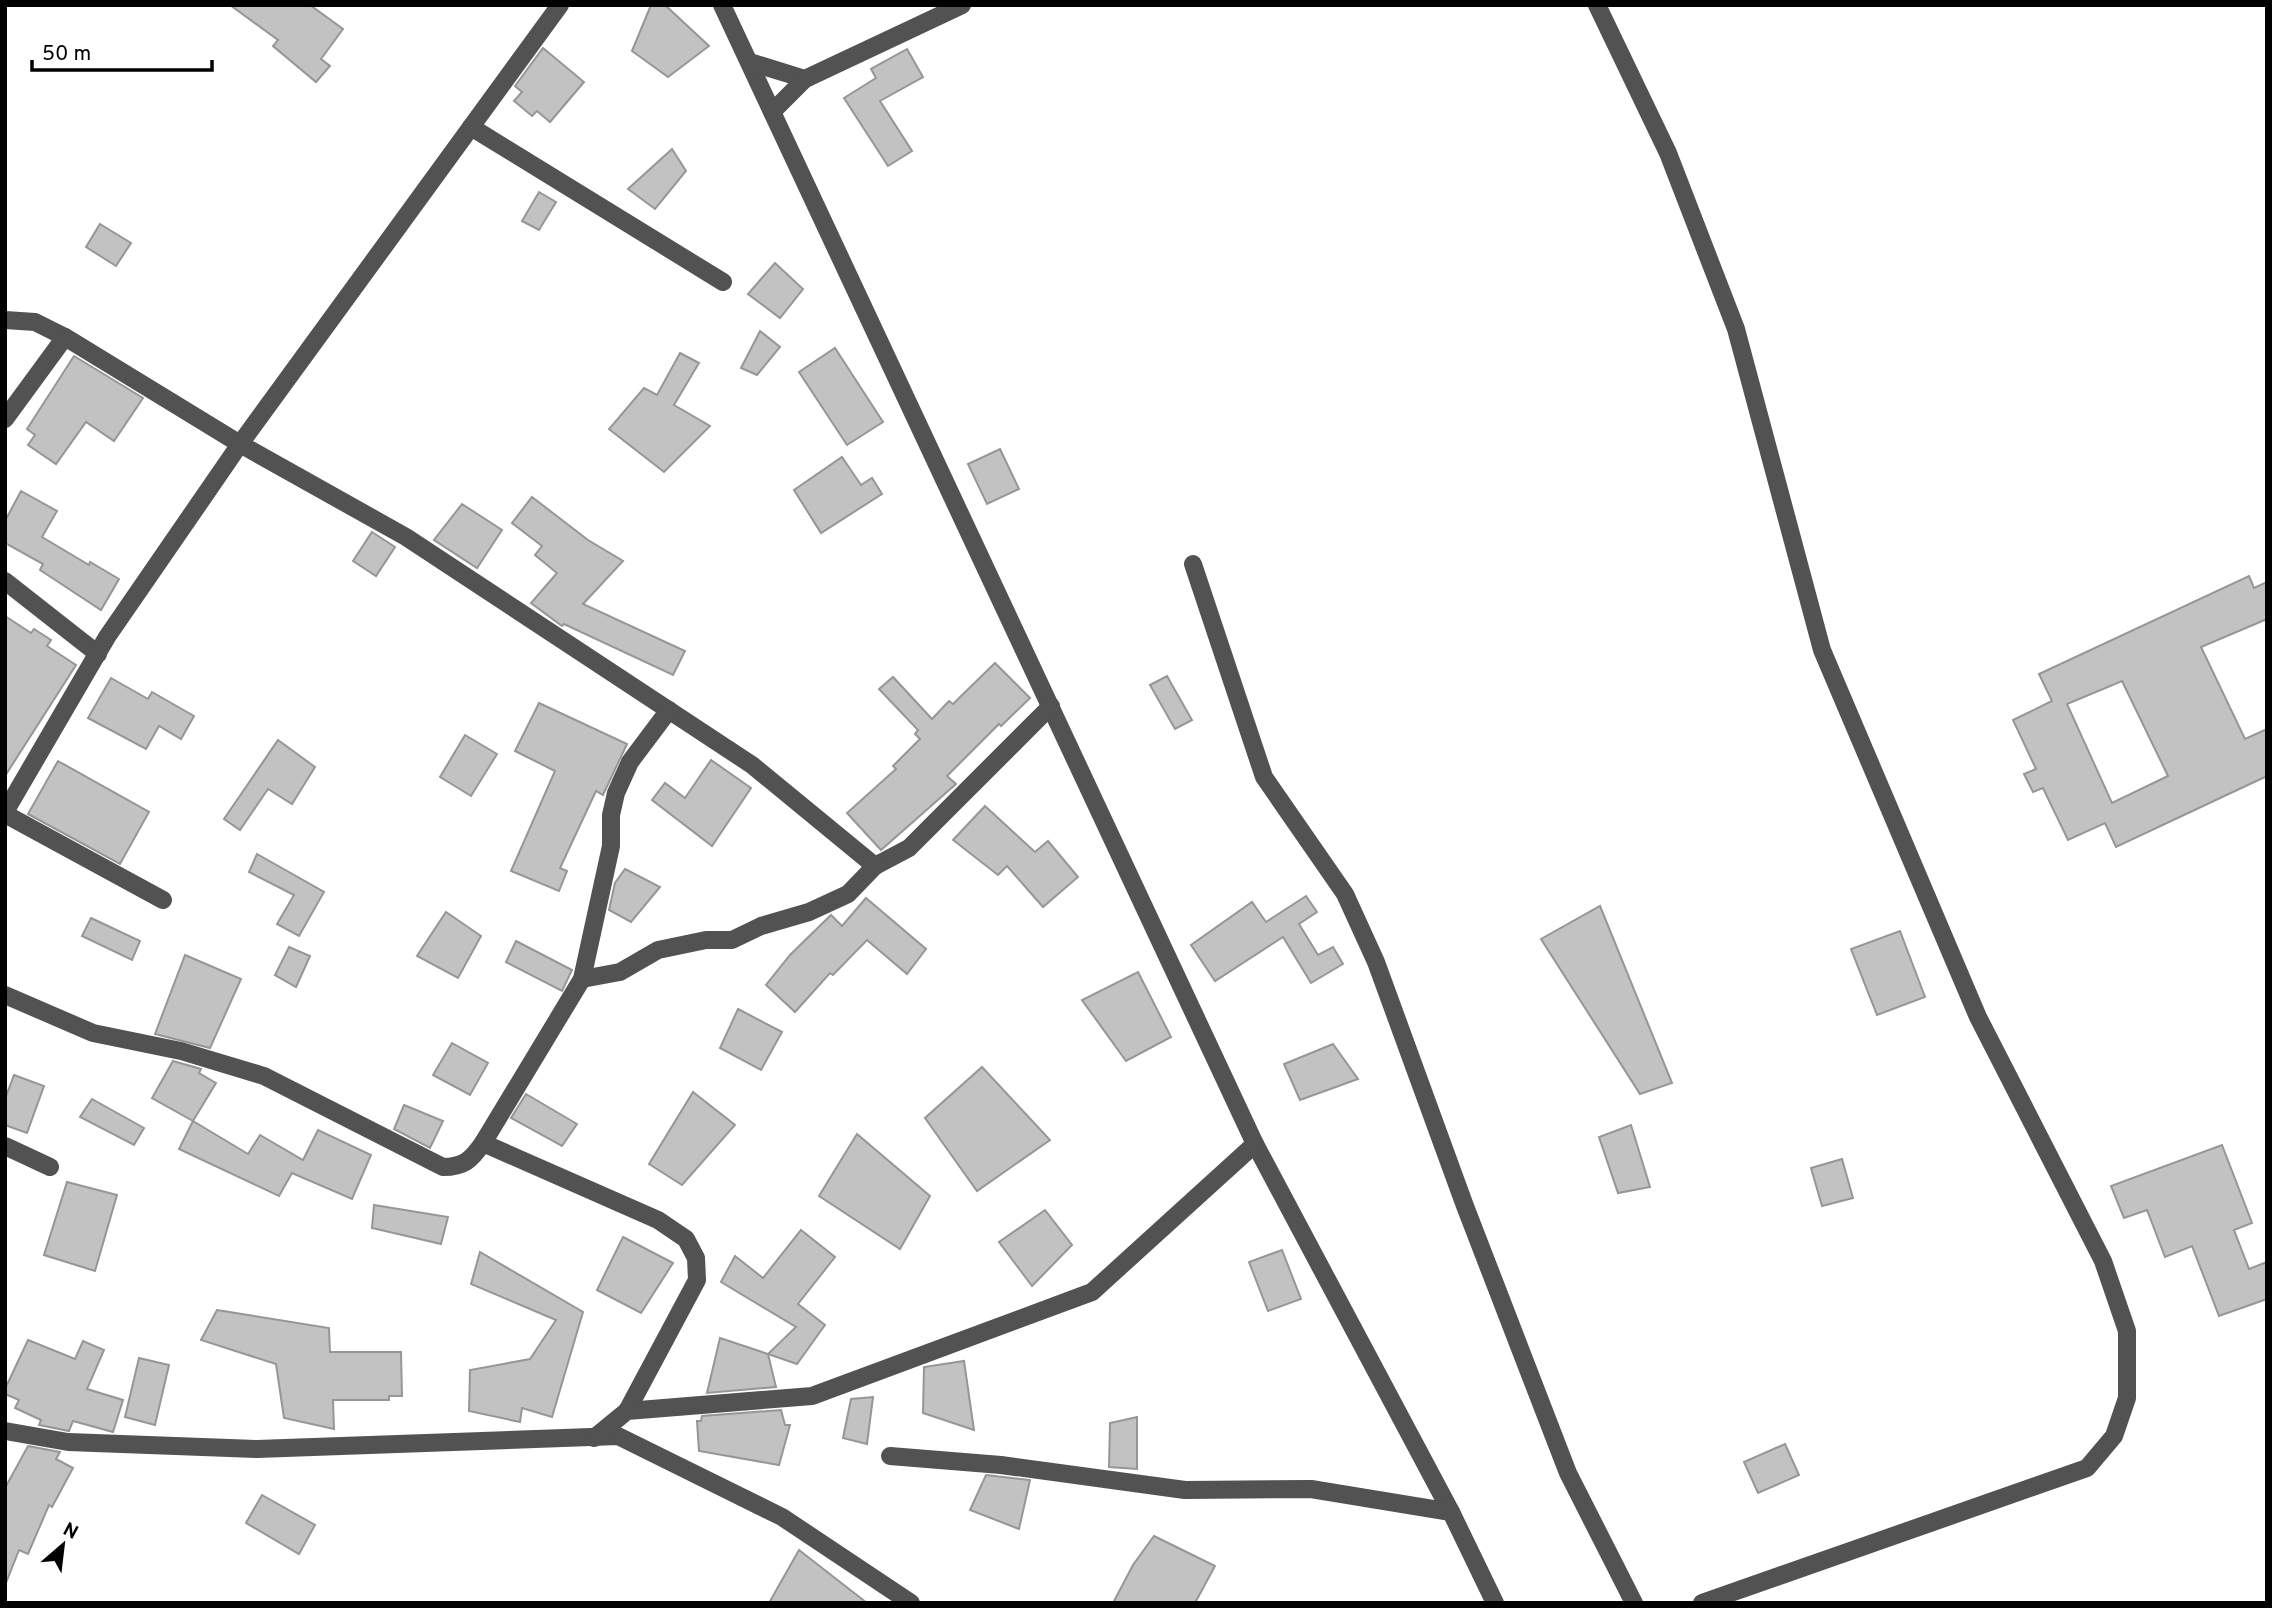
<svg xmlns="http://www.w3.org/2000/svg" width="2272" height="1608" font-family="Overpass,sans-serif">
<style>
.building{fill:#c2c2c2;stroke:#969696;stroke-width:2;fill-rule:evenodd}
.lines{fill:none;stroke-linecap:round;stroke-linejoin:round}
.minor{stroke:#525252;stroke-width:18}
</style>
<rect width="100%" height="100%" fill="#fff"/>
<!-- building -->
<g class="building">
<path d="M 230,5 L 310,5 L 343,29 L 321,59 L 330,66 L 316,82 L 273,46 L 278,40 Z"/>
<path d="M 651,5 L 665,5 L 709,46 L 668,77 L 632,51 Z"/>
<path d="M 543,48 L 584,82 L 550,122 L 537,111 L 532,116 L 514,101 L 522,92 L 515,86 Z"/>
<path d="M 907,49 L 923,77 L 880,101 L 912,151 L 888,166 L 844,98 L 876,78 L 871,69 Z"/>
<path d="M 672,149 L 686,171 L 655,209 L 628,189 Z"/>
<path d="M 539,192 L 556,202 L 539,230 L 522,221 Z"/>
<path d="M 100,224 L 131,243 L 116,266 L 86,247 Z"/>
<path d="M 775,263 L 803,289 L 780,318 L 748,294 Z"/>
<path d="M 760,331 L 780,347 L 757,375 L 741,368 Z"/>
<path d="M 835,348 L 883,422 L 847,445 L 799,372 Z"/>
<path d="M 680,353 L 699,363 L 674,405 L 710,426 L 664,472 L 609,429 L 644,388 L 657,395 Z"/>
<path d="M 74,356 L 143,398 L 114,441 L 86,422 L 56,464 L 28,445 L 35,435 L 27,429 Z"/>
<path d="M 1000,449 L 1019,489 L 987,504 L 968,464 Z"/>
<path d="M 842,457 L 861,485 L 872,478 L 882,494 L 821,533 L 794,490 Z"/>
<path d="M 21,491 L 57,511 L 42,537 L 89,565 L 90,562 L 119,579 L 101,610 L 40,570 L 43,564 L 5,543 L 5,521 Z"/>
<path d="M 532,497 L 588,540 L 623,561 L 583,604 L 685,651 L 673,675 L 564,624 L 562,626 L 531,603 L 557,573 L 535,555 L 542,546 L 512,523 Z"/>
<path d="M 462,504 L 502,530 L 477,568 L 434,540 Z"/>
<path d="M 372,532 L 395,547 L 376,576 L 353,561 Z"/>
<path d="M 2249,576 L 2254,588 L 2267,582 L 2267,619 L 2201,647 L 2245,739 L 2267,729 L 2267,776 L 2116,847 L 2105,823 L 2068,840 L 2043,788 L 2033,792 L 2024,774 L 2036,769 L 2013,720 L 2052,701 L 2039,674 ZM 2122,681 L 2168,776 L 2112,803 L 2067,704 Z"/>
<path d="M 5,616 L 31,633 L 34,629 L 51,640 L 47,646 L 76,665 L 5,776 Z"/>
<path d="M 995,663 L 1030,698 L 1001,726 L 999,724 L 947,776 L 956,784 L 881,850 L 847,813 L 896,769 L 893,766 L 920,739 L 915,734 L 918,730 L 879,689 L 893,677 L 932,719 L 949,701 L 953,704 Z"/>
<path d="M 1167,676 L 1192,720 L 1175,729 L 1150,685 Z"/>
<path d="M 111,678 L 148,699 L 152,692 L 194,716 L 181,739 L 159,726 L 146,749 L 88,718 Z"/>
<path d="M 539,703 L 627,744 L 603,795 L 596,791 L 560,868 L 567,871 L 559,891 L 511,871 L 555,771 L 515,751 Z"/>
<path d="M 465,735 L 497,754 L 471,796 L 440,777 Z"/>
<path d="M 278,740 L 315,767 L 292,804 L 268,789 L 240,830 L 224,819 Z"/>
<path d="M 711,760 L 751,788 L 712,846 L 652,800 L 665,783 L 685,798 Z"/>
<path d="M 58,761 L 149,812 L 120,864 L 28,814 Z"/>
<path d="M 985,806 L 1035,852 L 1048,841 L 1078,877 L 1043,907 L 1007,866 L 998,875 L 953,840 Z"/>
<path d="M 257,854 L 324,892 L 299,936 L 277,924 L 294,895 L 249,872 Z"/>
<path d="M 625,869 L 660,887 L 631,922 L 609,910 L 615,883 Z"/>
<path d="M 1306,896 L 1317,912 L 1299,924 L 1318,955 L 1333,947 L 1343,964 L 1311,983 L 1283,937 L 1215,981 L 1191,945 L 1252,902 L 1266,922 Z"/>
<path d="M 866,898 L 926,949 L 907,974 L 867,940 L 833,975 L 830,973 L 795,1012 L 766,985 L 790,955 L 831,915 L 842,926 Z"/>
<path d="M 1600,906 L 1672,1083 L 1640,1094 L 1541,939 Z"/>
<path d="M 446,912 L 481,936 L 458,978 L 417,956 Z"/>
<path d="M 91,918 L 140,941 L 132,960 L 82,936 Z"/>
<path d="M 1900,931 L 1925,997 L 1877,1015 L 1851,949 Z"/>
<path d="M 516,941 L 572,970 L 562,991 L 506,962 Z"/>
<path d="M 289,947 L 310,956 L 296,987 L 275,975 Z"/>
<path d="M 185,955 L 241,979 L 210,1048 L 155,1034 Z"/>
<path d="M 1138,972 L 1171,1037 L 1126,1061 L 1082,1000 Z"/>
<path d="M 738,1009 L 782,1032 L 761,1070 L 720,1048 Z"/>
<path d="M 452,1043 L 488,1063 L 470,1095 L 433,1075 Z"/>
<path d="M 1333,1044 L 1358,1079 L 1300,1100 L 1284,1064 Z"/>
<path d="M 173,1061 L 201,1069 L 199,1073 L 216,1083 L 193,1121 L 152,1098 Z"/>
<path d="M 982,1067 L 1050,1140 L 977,1191 L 925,1118 Z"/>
<path d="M 14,1075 L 44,1086 L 27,1133 L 5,1125 L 5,1099 Z"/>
<path d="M 693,1092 L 735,1125 L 682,1185 L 649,1164 Z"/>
<path d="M 526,1094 L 577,1124 L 562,1146 L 511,1118 Z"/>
<path d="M 92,1099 L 144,1128 L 134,1145 L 80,1117 Z"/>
<path d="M 404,1105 L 443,1121 L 430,1148 L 394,1129 Z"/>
<path d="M 193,1121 L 248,1154 L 260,1135 L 303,1160 L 318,1130 L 371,1155 L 352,1199 L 292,1173 L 279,1196 L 179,1149 Z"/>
<path d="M 1631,1125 L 1650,1187 L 1618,1193 L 1599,1137 Z"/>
<path d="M 857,1134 L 930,1196 L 900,1249 L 819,1196 Z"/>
<path d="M 2222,1145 L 2252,1223 L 2234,1230 L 2249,1269 L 2267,1262 L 2267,1299 L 2219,1316 L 2192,1246 L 2165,1257 L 2147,1210 L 2124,1218 L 2111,1186 Z"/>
<path d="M 1842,1159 L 1853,1198 L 1822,1206 L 1811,1168 Z"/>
<path d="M 67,1182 L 117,1195 L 95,1271 L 44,1255 Z"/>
<path d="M 374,1205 L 448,1217 L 441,1244 L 372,1228 Z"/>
<path d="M 1045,1210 L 1072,1245 L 1032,1286 L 999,1242 Z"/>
<path d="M 801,1230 L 835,1257 L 798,1304 L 825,1325 L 797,1364 L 768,1354 L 796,1327 L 721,1282 L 735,1256 L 763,1278 Z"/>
<path d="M 623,1237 L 673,1263 L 641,1313 L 597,1290 Z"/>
<path d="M 1282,1250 L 1301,1299 L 1268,1311 L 1249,1262 Z"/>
<path d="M 480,1252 L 583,1312 L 552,1417 L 522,1408 L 520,1422 L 469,1411 L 470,1370 L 530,1359 L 556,1320 L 471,1284 Z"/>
<path d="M 217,1310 L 329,1328 L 330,1352 L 401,1352 L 402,1396 L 389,1396 L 389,1400 L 333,1400 L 334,1429 L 284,1418 L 276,1364 L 201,1340 Z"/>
<path d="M 720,1338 L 768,1354 L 776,1387 L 707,1393 Z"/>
<path d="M 28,1340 L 75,1359 L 83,1341 L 104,1350 L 87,1389 L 123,1400 L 113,1432 L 73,1421 L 69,1431 L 39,1425 L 41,1420 L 15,1408 L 19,1400 L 5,1394 L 5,1389 Z"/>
<path d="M 139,1358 L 169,1365 L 155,1425 L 125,1417 Z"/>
<path d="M 964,1361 L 974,1430 L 923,1413 L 924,1367 Z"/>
<path d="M 873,1397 L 867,1444 L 843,1438 L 851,1399 Z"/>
<path d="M 781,1410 L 785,1425 L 790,1425 L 779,1465 L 699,1451 L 697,1421 L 701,1421 L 702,1416 Z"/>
<path d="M 1137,1417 L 1137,1469 L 1109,1467 L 1110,1423 Z"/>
<path d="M 1785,1444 L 1799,1475 L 1758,1493 L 1744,1462 Z"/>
<path d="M 28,1446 L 60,1452 L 56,1459 L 73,1468 L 52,1507 L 49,1505 L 28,1554 L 19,1550 L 6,1583 L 5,1488 Z"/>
<path d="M 986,1475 L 1030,1480 L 1019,1529 L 970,1510 Z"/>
<path d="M 262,1495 L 315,1525 L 299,1554 L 246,1523 Z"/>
<path d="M 1154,1536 L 1215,1566 L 1195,1603 L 1113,1603 L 1133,1565 Z"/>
<path d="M 799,1550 L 867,1603 L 769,1603 Z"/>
</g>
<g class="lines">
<!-- minor -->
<g class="minor">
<path d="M 722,5 L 1255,1144 L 1451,1512 L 1495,1603"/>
<path d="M 1597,5 L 1668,153 L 1736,329 L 1822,650 L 1978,1017 L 2103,1261 L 2127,1331 L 2127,1398 L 2114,1436 L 2087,1468 L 1702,1603"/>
<path d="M 750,62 L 805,79"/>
<path d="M 772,112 L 805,79 L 962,5"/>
<path d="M 471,127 L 723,282"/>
<path d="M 5,320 L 35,322 L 65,337"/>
<path d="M 5,419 L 65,337 L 240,444 L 406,537 L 752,765 L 875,866 L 909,848 L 1051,706"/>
<path d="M 1193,564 L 1264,777 L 1345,894 L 1376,962 L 1465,1206 L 1568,1473 L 1634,1603"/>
<path d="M 5,581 L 98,654"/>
<path d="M 5,812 L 107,637 L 240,444 L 560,5"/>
<path d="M 5,814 L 163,900"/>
<path d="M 582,979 L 620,972 L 658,950 L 706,940 L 732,940 L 761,926 L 809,912 L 848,894 L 875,866"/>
<path d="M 5,995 L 93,1033 L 181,1051 L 264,1076 L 443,1167 C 464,1167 471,1160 483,1143 L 582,979 L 611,846 L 611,815 L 616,793 L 630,762 L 669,710"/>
<path d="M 483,1143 L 658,1220 L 686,1239 L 696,1258 L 697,1280 L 627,1411"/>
<path d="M 5,1146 L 50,1167"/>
<path d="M 5,1431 L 68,1442 L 257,1449 L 618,1436 L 782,1517 L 911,1603"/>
<path d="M 594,1438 L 627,1411 L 812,1396 L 1092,1292 L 1255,1144"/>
<path d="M 890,1456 L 1001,1465 L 1185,1490 L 1311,1489 L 1451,1512"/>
</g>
</g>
<!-- border -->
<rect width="2272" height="1608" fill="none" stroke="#000000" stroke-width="14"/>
<!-- north arrow -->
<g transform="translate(63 1545) rotate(28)" stroke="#ffffff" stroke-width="5" paint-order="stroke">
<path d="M0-5L12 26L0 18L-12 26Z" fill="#000000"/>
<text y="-10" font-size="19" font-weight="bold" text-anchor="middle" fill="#000000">N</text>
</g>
<!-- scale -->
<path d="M32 60v10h180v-10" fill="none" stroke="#000000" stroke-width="3.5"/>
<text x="42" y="60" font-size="21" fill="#000000" stroke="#ffffff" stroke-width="5" paint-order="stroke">50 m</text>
</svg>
